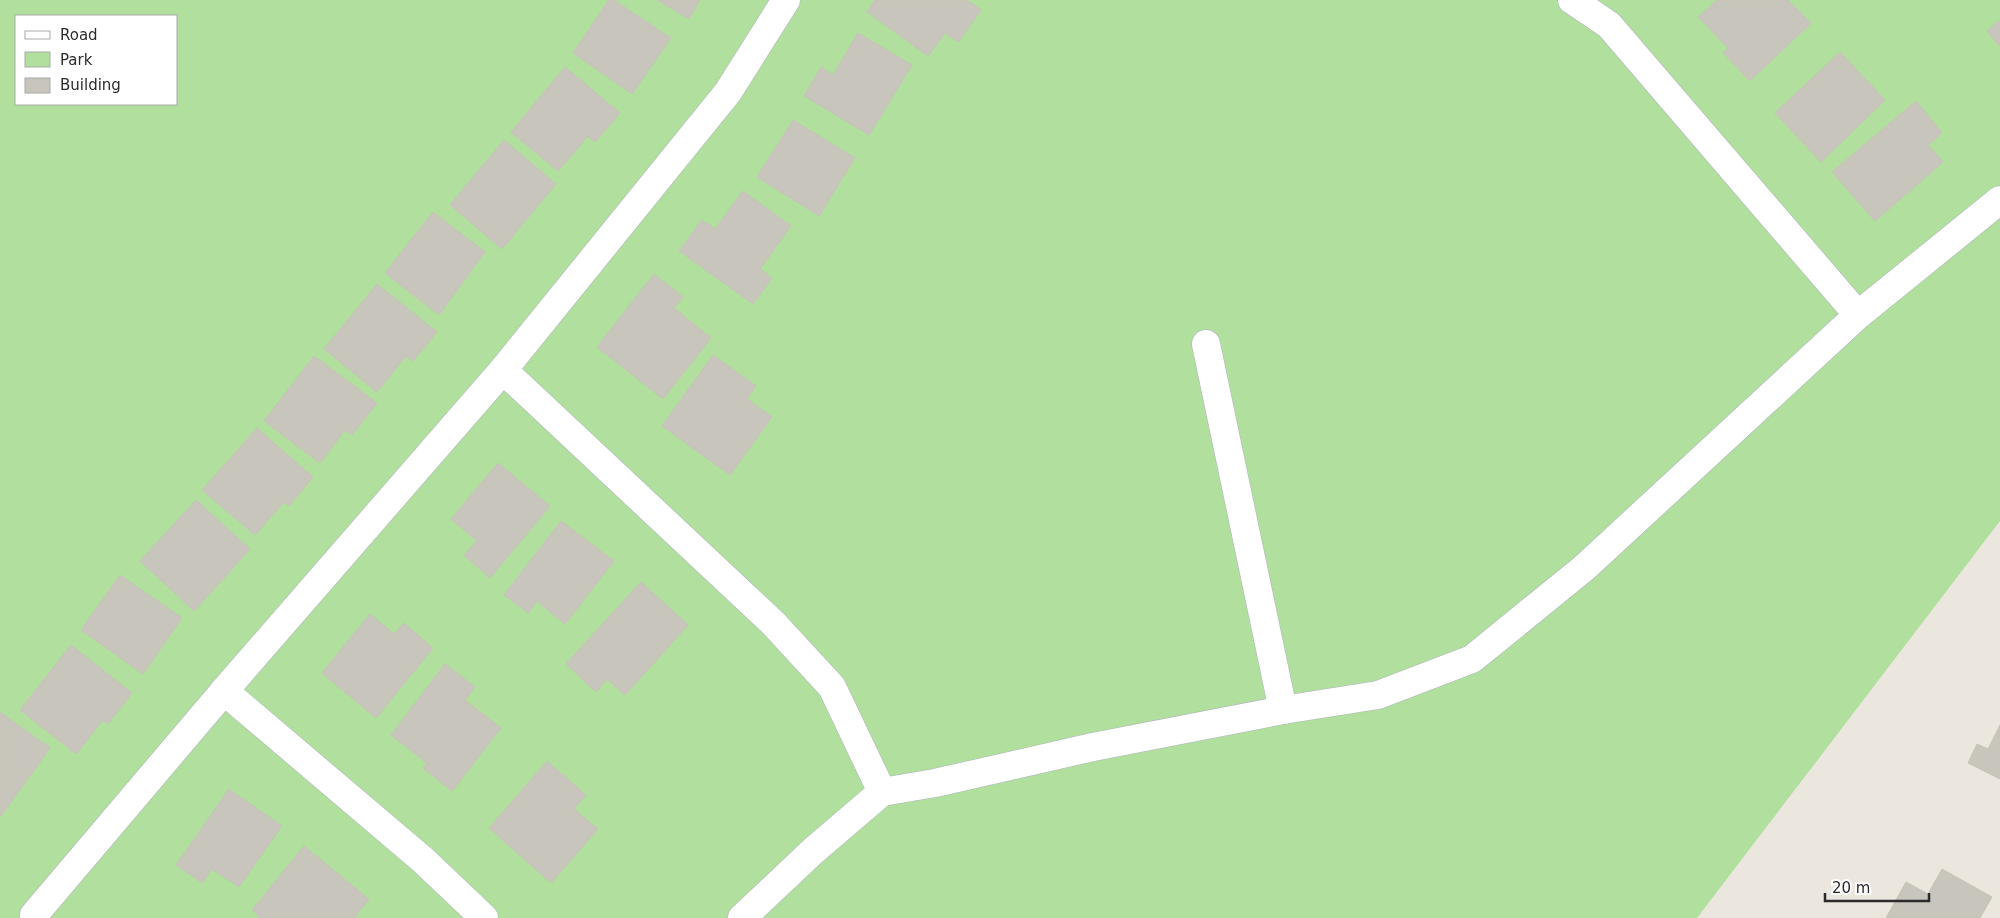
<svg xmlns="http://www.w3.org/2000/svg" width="2000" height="918" font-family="'DejaVu Sans',sans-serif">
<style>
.green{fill:#b0df9e;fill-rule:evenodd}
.building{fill:#c8c5bc;stroke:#c7c3b8}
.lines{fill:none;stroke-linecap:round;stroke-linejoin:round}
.minor-casing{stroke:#b1b3be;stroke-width:29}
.minor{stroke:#fff;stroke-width:28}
</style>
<rect width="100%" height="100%" fill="#ece7de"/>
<!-- green -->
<path class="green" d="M 0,0 L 2000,0 L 2000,521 L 1697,918 L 0,918 ZM 16,16 L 176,16 L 176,104 L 16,104 Z"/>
<!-- building -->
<g class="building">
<path d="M 609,0 L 614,0 L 671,38 L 632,94 L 573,53 Z"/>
<path d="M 657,0 L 700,0 L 689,19 Z"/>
<path d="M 875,0 L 967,0 L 981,10 L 958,42 L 945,33 L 928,56 L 867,12 Z"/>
<path d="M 1717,0 L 1788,0 L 1811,23 L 1750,81 L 1723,53 L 1728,48 L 1698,17 Z"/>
<path d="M 2000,20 L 2000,47 L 1987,31 Z"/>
<path d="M 858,33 L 912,65 L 869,135 L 804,96 L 821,67 L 833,75 Z"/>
<path d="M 1840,52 L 1885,100 L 1821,162 L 1775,113 Z"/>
<path d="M 565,67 L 620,113 L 595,142 L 588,136 L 558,171 L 511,132 Z"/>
<path d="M 1916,101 L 1942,133 L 1928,145 L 1943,162 L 1875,221 L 1832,172 Z"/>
<path d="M 793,120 L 855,158 L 819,216 L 757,177 Z"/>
<path d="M 504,140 L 556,184 L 502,249 L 450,205 Z"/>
<path d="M 743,191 L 791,226 L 760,269 L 772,278 L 753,304 L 679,251 L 702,220 L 715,229 Z"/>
<path d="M 433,212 L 485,252 L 439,315 L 385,273 Z"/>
<path d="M 654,274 L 683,297 L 674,308 L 711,338 L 663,399 L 597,347 Z"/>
<path d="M 377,284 L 437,332 L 413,361 L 406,356 L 377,392 L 324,349 Z"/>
<path d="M 713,355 L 756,386 L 747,399 L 772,417 L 730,475 L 662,426 Z"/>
<path d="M 314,356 L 377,403 L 352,435 L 345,430 L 320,463 L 264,421 Z"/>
<path d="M 257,428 L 313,477 L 289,506 L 284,502 L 255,535 L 202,490 Z"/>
<path d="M 498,463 L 550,506 L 490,578 L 464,555 L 477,541 L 451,519 Z"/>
<path d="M 196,500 L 250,549 L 194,611 L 140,561 Z"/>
<path d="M 561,521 L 614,561 L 565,624 L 537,601 L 528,613 L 504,595 Z"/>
<path d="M 120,575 L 182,618 L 143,674 L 81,630 Z"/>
<path d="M 641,582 L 688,625 L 625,695 L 607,679 L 596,692 L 566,664 Z"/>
<path d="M 370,614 L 394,634 L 404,623 L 433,648 L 376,718 L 322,673 Z"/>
<path d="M 71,645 L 132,693 L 108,724 L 103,720 L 76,754 L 20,710 Z"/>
<path d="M 445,664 L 475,687 L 465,700 L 501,728 L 452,791 L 423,768 L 427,763 L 391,735 Z"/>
<path d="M 0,712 L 50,748 L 1,816 L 0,815 Z"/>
<path d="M 2000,725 L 2000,779 L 1968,763 L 1977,744 L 1988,749 Z"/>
<path d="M 547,761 L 586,795 L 574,809 L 598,829 L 551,883 L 489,828 Z"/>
<path d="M 229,789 L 282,826 L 239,887 L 212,869 L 202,883 L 176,865 Z"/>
<path d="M 304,846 L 369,899 L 354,918 L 261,918 L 252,910 Z"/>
<path d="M 1942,869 L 1992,897 L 1980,918 L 1886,918 L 1906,882 L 1928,894 Z"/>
</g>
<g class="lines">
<defs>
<g id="minor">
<path d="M 1572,0 L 1609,25 L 1858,315"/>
<path d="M 1206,344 L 1283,710"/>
<path d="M 503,370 L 728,92 L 786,0"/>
<path d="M 224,691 L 503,370 L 774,624 L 832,687 L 882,792"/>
<path d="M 34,915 L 224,691 L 423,860 L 484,918"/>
<path d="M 742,918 L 813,851 L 882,792 L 935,783 L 1093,747 L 1283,710 L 1378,695 L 1472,659 L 1584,568 L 1858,315 L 2000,200"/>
</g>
</defs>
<!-- minor casing -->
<use href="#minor" class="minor-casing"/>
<!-- minor -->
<use href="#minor" class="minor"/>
</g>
<!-- legend -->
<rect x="15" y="15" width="162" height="90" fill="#ffffff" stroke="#aaaaaa"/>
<rect x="25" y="31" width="25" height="8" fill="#ffffff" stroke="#aaaaaa"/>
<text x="60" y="40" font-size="15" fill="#2b2b2b">Road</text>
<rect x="25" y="52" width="25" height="15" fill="#b0df9e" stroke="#aaaaaa"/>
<text x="60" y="65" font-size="15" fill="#2b2b2b">Park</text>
<rect x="25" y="78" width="25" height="15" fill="#c8c5bc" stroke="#aaaaaa"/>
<text x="60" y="90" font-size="15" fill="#2b2b2b">Building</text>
<!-- scale -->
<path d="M1825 893v8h104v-8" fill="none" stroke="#2b2b2b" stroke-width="2.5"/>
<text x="1832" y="893" font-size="15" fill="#2b2b2b" stroke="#ffffff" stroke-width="4" paint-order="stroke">20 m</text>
</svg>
